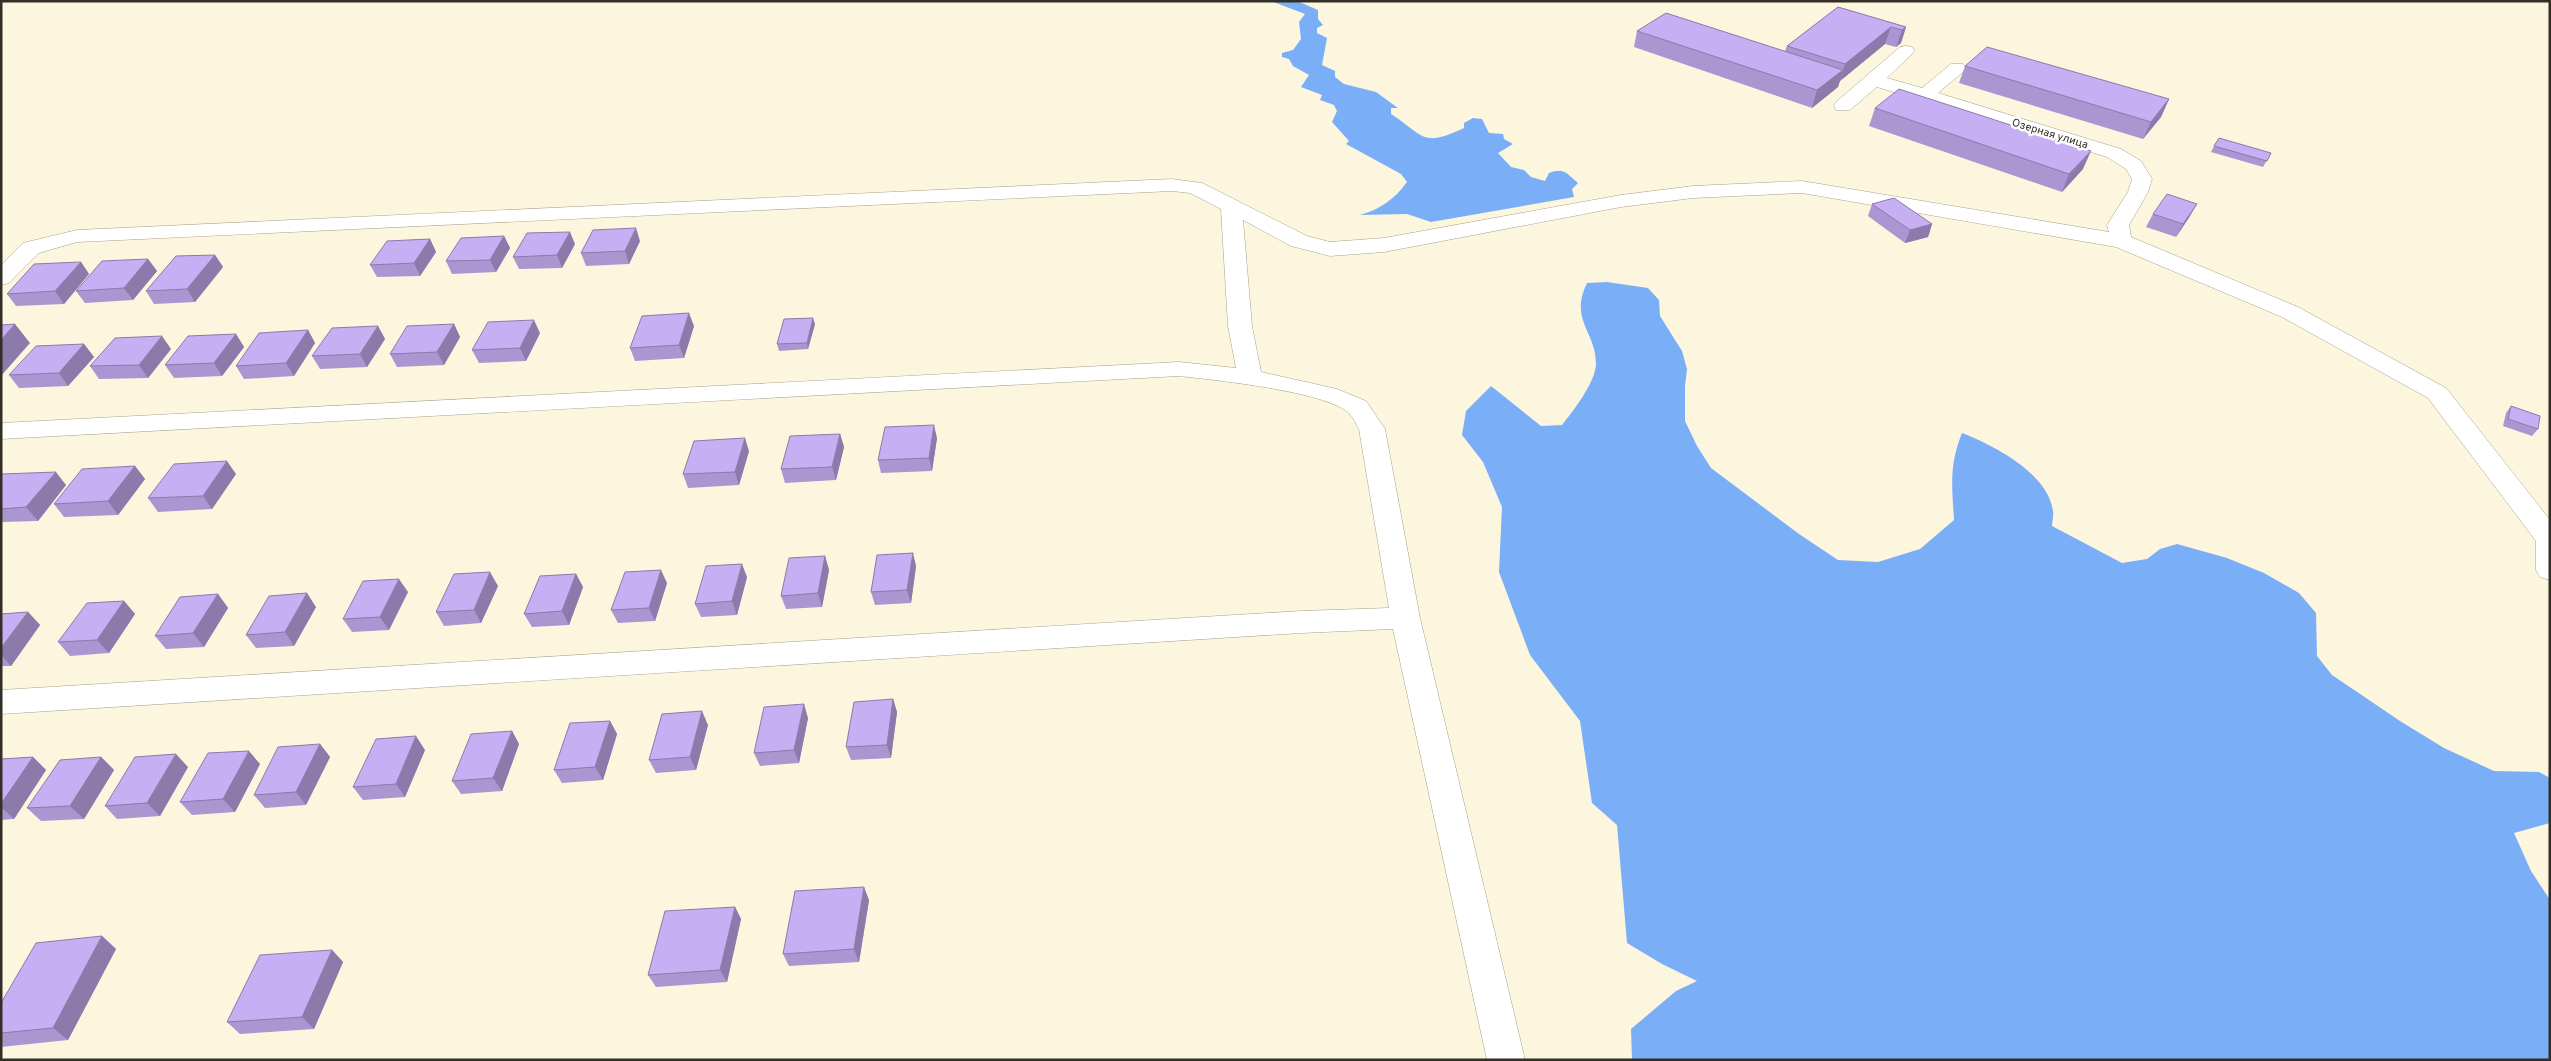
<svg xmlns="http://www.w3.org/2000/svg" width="2551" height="1061" font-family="Overpass,sans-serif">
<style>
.water{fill:#7aaef7}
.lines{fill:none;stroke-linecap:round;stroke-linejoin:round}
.minor-casing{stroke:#a6a08b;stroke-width:1}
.minor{fill:#fff;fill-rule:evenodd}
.wall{fill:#aa96d1}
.shaded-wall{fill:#8b7aaa}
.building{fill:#c6aff3;stroke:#8b7aaa}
.labels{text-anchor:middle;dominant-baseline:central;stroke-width:5;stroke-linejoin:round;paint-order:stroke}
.far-street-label{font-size:11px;fill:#322f27;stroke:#fff}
</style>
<rect width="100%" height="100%" fill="#fdf6df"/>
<!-- water -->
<g class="water">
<path d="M 1271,1 L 1297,1 L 1318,10 L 1318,19 L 1323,25 L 1317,28 L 1317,33 L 1327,38 L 1322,65 L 1335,71 L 1335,77 L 1344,84 L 1376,92 L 1398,108 L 1391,108 L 1391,114 C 1425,136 1422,148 1464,128 L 1464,123 L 1473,118 L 1482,119 L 1489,133 L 1503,134 L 1504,139 L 1513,144 L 1498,153 L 1511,167 L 1524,170 L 1531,177 L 1545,181 L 1549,173 C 1564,167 1567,174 1578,183 L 1572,189 L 1574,197 L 1431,222 L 1407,214 L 1360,215 C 1379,210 1395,199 1407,182 L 1401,174 L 1346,144 L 1349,141 L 1332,122 L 1337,111 L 1334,105 L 1320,100 L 1322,95 L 1301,87 L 1309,75 L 1293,66 L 1289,59 L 1282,57 L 1282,53 L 1293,50 L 1301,39 L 1299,22 L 1305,14 Z"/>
<path d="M 1607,282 L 1648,288 L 1659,300 L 1660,316 L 1682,351 L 1687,369 L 1685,386 L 1685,421 L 1697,446 L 1711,468 L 1799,534 L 1838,560 L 1878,562 L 1920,549 L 1954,520 C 1952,487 1949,465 1962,433 C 1993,445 2048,473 2053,511 C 2054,515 2052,522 2052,526 L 2122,563 L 2147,559 L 2160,549 L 2177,544 L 2227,558 L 2264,573 L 2299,593 L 2316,613 L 2317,656 L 2332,675 L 2400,721 L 2444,748 L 2494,771 L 2539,772 L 2550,778 L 2550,823 L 2514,833 L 2531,871 L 2550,900 L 2550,1060 L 1632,1060 L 1631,1029 L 1676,991 L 1697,981 L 1662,964 L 1627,943 L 1617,825 L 1592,803 L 1580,721 L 1530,655 L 1499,572 L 1502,507 L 1483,462 L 1462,435 L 1466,411 L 1491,386 L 1541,426 L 1562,425 C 1574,410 1595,383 1596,364 C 1596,331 1569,320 1587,283 Z"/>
</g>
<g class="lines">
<defs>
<path id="minor" d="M 1906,46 L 1912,47 L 1915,51 L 1887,78 L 1922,88 L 1951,64 L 1963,64 L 1966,68 L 1963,72 L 1938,93 L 2121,149 L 2141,161 L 2152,179 L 2148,192 L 2129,225 L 2131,237 L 2298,307 L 2446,388 L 2550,520 L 2550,580 L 2540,577 L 2536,570 L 2536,541 L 2428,398 L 2282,317 L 2116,247 L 1802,193 L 1693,198 L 1621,207 L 1384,252 L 1330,256 L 1291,246 L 1243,220 L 1252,326 L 1261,372 L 1337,389 L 1366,401 L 1385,429 L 1420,618 L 1525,1060 L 1487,1060 L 1393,629 L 1301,633 L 1,714 L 1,690 L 1301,611 L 1389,608 L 1359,429 C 1356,424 1353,417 1349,413 C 1325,391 1214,380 1179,376 L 1,439 L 1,423 L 1179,362 L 1236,368 L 1228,326 L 1221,209 L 1190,193 L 1172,191 L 77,242 L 39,253 L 9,283 L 1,285 L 1,265 L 23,243 L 77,230 L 1172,179 L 1202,183 L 1307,236 L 1330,242 L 1384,238 L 1621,195 L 1693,186 L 1802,181 L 2109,232 L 2107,225 L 2128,192 L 2132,179 L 2126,169 L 2107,157 L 1877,87 L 1850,110 L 1836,110 L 1834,106 L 1836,102 L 1900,47 Z"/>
</defs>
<!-- minor casing -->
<use href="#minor" class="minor-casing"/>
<!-- minor -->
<use href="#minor" class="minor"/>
</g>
<!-- wall -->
<g class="wall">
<path d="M 1838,7 L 1906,27 L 1901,43 L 1896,47 L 1885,44 L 1840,81 L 1838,87 L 1812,108 L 1634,47 L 1637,31 L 1785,51 L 1787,46 Z"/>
<path d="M 1965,66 L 2169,99 L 2161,117 L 2143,139 L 1959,83 Z"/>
<path d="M 1875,108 L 2083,169 L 2062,192 L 1869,126 Z"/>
<path d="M 2214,146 L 2271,153 L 2263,167 L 2211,152 Z"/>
<path d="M 1872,204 L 1932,224 L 1928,237 L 1905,243 L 1868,216 Z"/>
<path d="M 2153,214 L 2190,216 L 2176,237 L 2146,227 Z"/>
<path d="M 504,236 L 510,248 L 496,272 L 452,274 L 446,261 Z"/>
<path d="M 430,239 L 436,252 L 420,276 L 377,277 L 370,265 Z"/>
<path d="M 640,241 L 629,264 L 586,266 L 581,253 Z"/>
<path d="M 575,244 L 562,268 L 519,269 L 513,257 Z"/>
<path d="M 215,255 L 223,267 L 195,302 L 154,304 L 146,291 Z"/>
<path d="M 148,259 L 157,271 L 133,300 L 85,303 L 76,291 Z"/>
<path d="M 81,262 L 89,274 L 64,304 L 16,306 L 7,294 Z"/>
<path d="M 454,324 L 460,337 L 444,365 L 397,367 L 390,354 Z"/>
<path d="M 815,324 L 808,349 L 779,351 L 777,344 Z"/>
<path d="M 378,326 L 385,339 L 367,367 L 320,369 L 312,356 Z"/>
<path d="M 694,326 L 684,358 L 635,361 L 630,348 Z"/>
<path d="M 308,330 L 315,343 L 294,376 L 244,379 L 236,366 Z"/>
<path d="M 540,333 L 526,361 L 479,363 L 472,350 Z"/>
<path d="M 236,334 L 244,347 L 222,376 L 174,378 L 165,365 Z"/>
<path d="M 84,344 L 94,357 L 68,386 L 19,388 L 9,375 Z"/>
<path d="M 171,349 L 148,378 L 99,379 L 90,366 Z"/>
<path d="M 2511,406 L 2538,429 L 2532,436 L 2503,426 L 2506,413 Z"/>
<path d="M 840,434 L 844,447 L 836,480 L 785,483 L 781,469 Z"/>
<path d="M 937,438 L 932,471 L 881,473 L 878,460 Z"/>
<path d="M 749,451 L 739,485 L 688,488 L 683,474 Z"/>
<path d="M 135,466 L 145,479 L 118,515 L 64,517 L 54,504 Z"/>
<path d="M 236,474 L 212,509 L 158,512 L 148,498 Z"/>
<path d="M 1,476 L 66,485 L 38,521 L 1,522 Z"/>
<path d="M 825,556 L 829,570 L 822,607 L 786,609 L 781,596 Z"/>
<path d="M 916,566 L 911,603 L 875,605 L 871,592 Z"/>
<path d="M 576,574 L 583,587 L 569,625 L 532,627 L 524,614 Z"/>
<path d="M 747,577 L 737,615 L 701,617 L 695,604 Z"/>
<path d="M 667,583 L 655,621 L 618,623 L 611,610 Z"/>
<path d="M 498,586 L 481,623 L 444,626 L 436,612 Z"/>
<path d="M 408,592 L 389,630 L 352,632 L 343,619 Z"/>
<path d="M 218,594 L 228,608 L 204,647 L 166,649 L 155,636 Z"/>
<path d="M 124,601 L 135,614 L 109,653 L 70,656 L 58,642 Z"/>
<path d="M 316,607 L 294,646 L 256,648 L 246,635 Z"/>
<path d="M 28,612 L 40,625 L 11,666 L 1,666 L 1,614 Z"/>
<path d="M 893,699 L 897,712 L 891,758 L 851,760 L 846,747 Z"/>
<path d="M 808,718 L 799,763 L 760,766 L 754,753 Z"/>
<path d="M 610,721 L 617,734 L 603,780 L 562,783 L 554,770 Z"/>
<path d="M 708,725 L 696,770 L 656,773 L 649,760 Z"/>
<path d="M 512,731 L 519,744 L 502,791 L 461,794 L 452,781 Z"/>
<path d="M 320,744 L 330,757 L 306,805 L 265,808 L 254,795 Z"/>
<path d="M 425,750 L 405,797 L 363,800 L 353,787 Z"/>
<path d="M 33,757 L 46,770 L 14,819 L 1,820 L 1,759 Z"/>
<path d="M 101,757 L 114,770 L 84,819 L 41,821 L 27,808 Z"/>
<path d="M 260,764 L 235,812 L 192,815 L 180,802 Z"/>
<path d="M 188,767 L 160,816 L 117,819 L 105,806 Z"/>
<path d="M 869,900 L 859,962 L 789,966 L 783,954 Z"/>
<path d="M 735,907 L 741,919 L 727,982 L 656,987 L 648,975 Z"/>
<path d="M 102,936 L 116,949 L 68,1040 L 1,1047 L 1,1003 Z"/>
<path d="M 332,950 L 343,962 L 314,1029 L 240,1034 L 227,1022 Z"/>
</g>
<!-- shaded-wall -->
<g class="shaded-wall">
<path d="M 1891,27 L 1885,44 L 1840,81 L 1845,64 Z"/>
<path d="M 1906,27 L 1901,43 L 1896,47 L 1902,30 Z"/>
<path d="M 1843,70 L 1838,87 L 1812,108 L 1817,90 Z"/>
<path d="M 2169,99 L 2161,117 L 2143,139 L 2151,122 Z"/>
<path d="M 2091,151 L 2083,169 L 2062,192 L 2069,174 Z"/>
<path d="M 2197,204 L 2190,216 L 2176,237 L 2183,224 Z"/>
<path d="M 1932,224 L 1928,237 L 1905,243 L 1910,230 Z"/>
<path d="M 636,228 L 640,241 L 629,264 L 625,251 Z"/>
<path d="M 570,232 L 575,244 L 562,268 L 557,255 Z"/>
<path d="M 504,236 L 510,248 L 496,272 L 490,260 Z"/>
<path d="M 430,239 L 436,252 L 420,276 L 414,263 Z"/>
<path d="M 215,255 L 223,267 L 195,302 L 187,289 Z"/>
<path d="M 148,259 L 157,271 L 133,300 L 124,288 Z"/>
<path d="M 81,262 L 89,274 L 64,304 L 55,291 Z"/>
<path d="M 689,313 L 694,326 L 684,358 L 679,345 Z"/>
<path d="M 813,318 L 815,324 L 808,349 L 807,343 Z"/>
<path d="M 534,320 L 540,333 L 526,361 L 520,348 Z"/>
<path d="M 15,324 L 30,343 L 1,376 L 1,340 Z"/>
<path d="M 454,324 L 460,337 L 444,365 L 437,352 Z"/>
<path d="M 378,326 L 385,339 L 367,367 L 360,354 Z"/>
<path d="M 308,330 L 315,343 L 294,376 L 286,363 Z"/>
<path d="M 236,334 L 244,347 L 222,376 L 214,363 Z"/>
<path d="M 162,336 L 171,349 L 148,378 L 139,365 Z"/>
<path d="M 84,344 L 94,357 L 68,386 L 59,373 Z"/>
<path d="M 934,425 L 937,438 L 932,471 L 929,458 Z"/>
<path d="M 840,434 L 844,447 L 836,480 L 832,467 Z"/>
<path d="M 745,438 L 749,451 L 739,485 L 735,472 Z"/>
<path d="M 227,461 L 236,474 L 212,509 L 203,496 Z"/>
<path d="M 135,466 L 145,479 L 118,515 L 108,501 Z"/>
<path d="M 56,472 L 66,485 L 38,521 L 26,507 Z"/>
<path d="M 913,553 L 916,566 L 911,603 L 907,590 Z"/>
<path d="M 825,556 L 829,570 L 822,607 L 818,593 Z"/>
<path d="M 742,564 L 747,577 L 737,615 L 732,601 Z"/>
<path d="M 661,570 L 667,583 L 655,621 L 649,608 Z"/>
<path d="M 490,572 L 498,586 L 481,623 L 474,610 Z"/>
<path d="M 576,574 L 583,587 L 569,625 L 562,611 Z"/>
<path d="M 399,579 L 408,592 L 389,630 L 380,617 Z"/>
<path d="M 307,593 L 316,607 L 294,646 L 285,632 Z"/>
<path d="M 218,594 L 228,608 L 204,647 L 193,633 Z"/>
<path d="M 124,601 L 135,614 L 109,653 L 97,640 Z"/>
<path d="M 28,612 L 40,625 L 11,666 L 1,655 L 1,648 Z"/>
<path d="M 893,699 L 897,712 L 891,758 L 887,745 Z"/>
<path d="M 804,704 L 808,718 L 799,763 L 794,750 Z"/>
<path d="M 702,711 L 708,725 L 696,770 L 690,757 Z"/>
<path d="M 610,721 L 617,734 L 603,780 L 595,767 Z"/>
<path d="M 512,731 L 519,744 L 502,791 L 493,778 Z"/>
<path d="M 416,736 L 425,750 L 405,797 L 396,784 Z"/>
<path d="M 320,744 L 330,757 L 306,805 L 296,792 Z"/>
<path d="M 249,751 L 260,764 L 235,812 L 223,799 Z"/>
<path d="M 176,754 L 188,767 L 160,816 L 147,803 Z"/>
<path d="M 33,757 L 46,770 L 14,819 L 1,807 L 1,804 Z"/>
<path d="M 101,757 L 114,770 L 84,819 L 70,806 Z"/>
<path d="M 864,887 L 869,900 L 859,962 L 854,949 Z"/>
<path d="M 735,907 L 741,919 L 727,982 L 720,970 Z"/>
<path d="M 102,936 L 116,949 L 68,1040 L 53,1028 Z"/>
<path d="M 332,950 L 343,962 L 314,1029 L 302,1017 Z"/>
</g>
<!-- building -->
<g class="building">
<path d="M 1838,7 L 1906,27 L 1902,30 L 1891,27 L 1845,64 L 1787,46 Z"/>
<path d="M 1666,13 L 1843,70 L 1817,90 L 1637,31 Z"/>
<path d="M 1987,47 L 2169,99 L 2151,122 L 1965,66 Z"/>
<path d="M 1899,89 L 2091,151 L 2069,174 L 1875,108 Z"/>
<path d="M 2219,138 L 2271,153 L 2267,161 L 2214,146 Z"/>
<path d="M 2167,194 L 2197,204 L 2183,224 L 2153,214 Z"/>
<path d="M 1894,198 L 1932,224 L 1910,230 L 1872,204 Z"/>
<path d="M 636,228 L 625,251 L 581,253 L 593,230 Z"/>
<path d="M 570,232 L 557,255 L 513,257 L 527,233 Z"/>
<path d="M 504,236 L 490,260 L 446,261 L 461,238 Z"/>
<path d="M 430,239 L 414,263 L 370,265 L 387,241 Z"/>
<path d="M 215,255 L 187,289 L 146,291 L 176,256 Z"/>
<path d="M 148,259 L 124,288 L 76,291 L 102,261 Z"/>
<path d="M 81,262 L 55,291 L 7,294 L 34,264 Z"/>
<path d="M 689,313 L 679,345 L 630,348 L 642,316 Z"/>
<path d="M 813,318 L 807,343 L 777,344 L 784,319 Z"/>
<path d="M 534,320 L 520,348 L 472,350 L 488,322 Z"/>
<path d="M 15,324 L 1,340 L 1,325 Z"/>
<path d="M 454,324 L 437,352 L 390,354 L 407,326 Z"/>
<path d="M 378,326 L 360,354 L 312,356 L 332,328 Z"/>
<path d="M 308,330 L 286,363 L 236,366 L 259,333 Z"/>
<path d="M 236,334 L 214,363 L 165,365 L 188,336 Z"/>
<path d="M 162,336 L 139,365 L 90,366 L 115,338 Z"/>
<path d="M 84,344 L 59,373 L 9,375 L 36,346 Z"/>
<path d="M 2511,406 L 2540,416 L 2538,429 L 2508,419 Z"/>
<path d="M 934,425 L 929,458 L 878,460 L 885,427 Z"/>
<path d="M 840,434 L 832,467 L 781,469 L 790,436 Z"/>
<path d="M 745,438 L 735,472 L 683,474 L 694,441 Z"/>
<path d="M 227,461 L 203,496 L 148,498 L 174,464 Z"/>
<path d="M 135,466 L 108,501 L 54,504 L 82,469 Z"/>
<path d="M 56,472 L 26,507 L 1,509 L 1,476 L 2,474 Z"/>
<path d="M 913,553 L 907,590 L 871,592 L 877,555 Z"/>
<path d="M 825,556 L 818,593 L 781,596 L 789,558 Z"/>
<path d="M 742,564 L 732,601 L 695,604 L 706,566 Z"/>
<path d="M 661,570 L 649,608 L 611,610 L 625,572 Z"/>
<path d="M 490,572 L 474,610 L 436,612 L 454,574 Z"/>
<path d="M 576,574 L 562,611 L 524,614 L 540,576 Z"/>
<path d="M 399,579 L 380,617 L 343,619 L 363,581 Z"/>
<path d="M 307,593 L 285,632 L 246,635 L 269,596 Z"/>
<path d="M 218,594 L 193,633 L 155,636 L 180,597 Z"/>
<path d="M 124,601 L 97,640 L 58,642 L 87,603 Z"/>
<path d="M 28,612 L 1,648 L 1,614 Z"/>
<path d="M 893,699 L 887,745 L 846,747 L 854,702 Z"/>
<path d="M 804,704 L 794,750 L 754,753 L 764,707 Z"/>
<path d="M 702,711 L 690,757 L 649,760 L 662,714 Z"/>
<path d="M 610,721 L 595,767 L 554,770 L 570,723 Z"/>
<path d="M 512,731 L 493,778 L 452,781 L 471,734 Z"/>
<path d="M 416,736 L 396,784 L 353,787 L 376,739 Z"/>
<path d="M 320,744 L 296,792 L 254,795 L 278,747 Z"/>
<path d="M 249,751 L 223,799 L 180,802 L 208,753 Z"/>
<path d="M 176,754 L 147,803 L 105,806 L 135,757 Z"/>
<path d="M 33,757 L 1,804 L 1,759 Z"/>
<path d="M 101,757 L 70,806 L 27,808 L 60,760 Z"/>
<path d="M 864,887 L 854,949 L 783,954 L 795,891 Z"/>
<path d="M 735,907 L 720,970 L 648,975 L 665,911 Z"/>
<path d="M 102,936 L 53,1028 L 1,1033 L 1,1003 L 36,943 Z"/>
<path d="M 332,950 L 302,1017 L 227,1022 L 260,955 Z"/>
</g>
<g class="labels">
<!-- far-street labels -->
<g class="far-street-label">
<text transform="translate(2050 134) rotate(17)">Озерная улица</text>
</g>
</g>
<!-- border -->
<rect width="2551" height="1061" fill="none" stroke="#322f27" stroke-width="5"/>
</svg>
